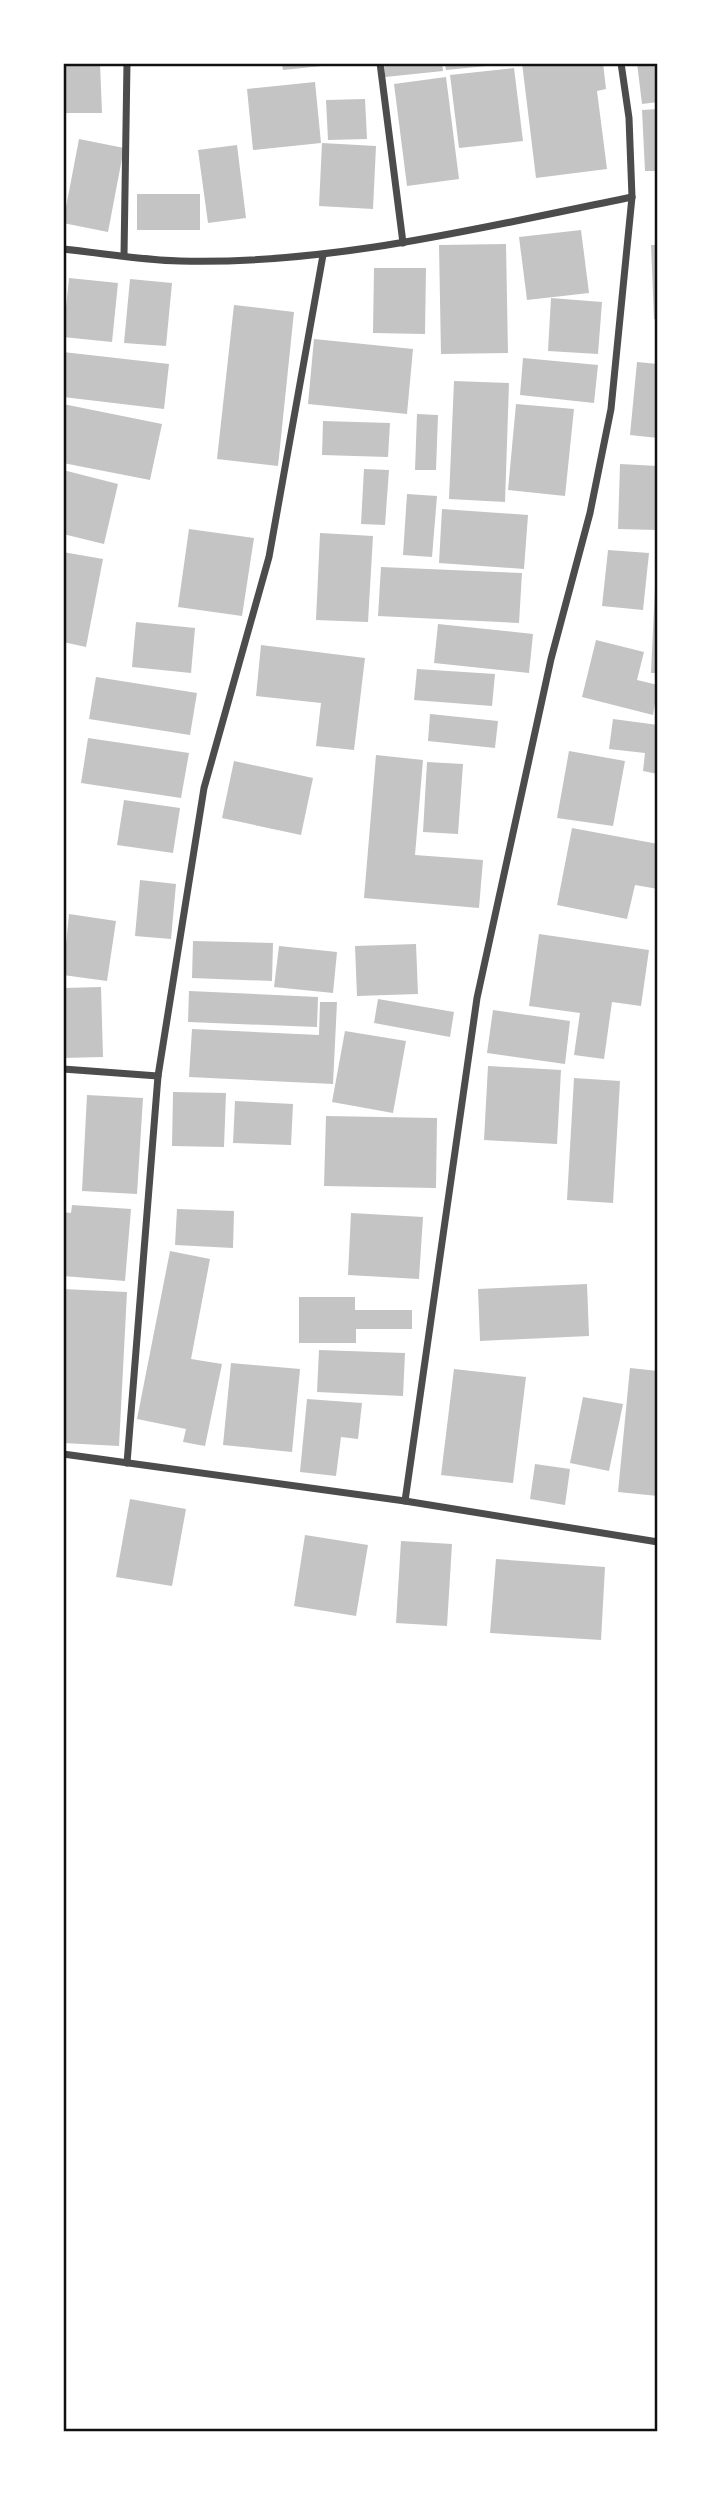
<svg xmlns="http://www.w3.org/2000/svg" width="721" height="2495" font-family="Rubik,sans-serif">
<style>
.building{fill:#c4c4c4}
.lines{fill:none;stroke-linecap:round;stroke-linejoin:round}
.minor{stroke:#4c4c4c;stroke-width:7}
.neatline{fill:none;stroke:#111;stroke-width:2.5}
</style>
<rect width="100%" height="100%" fill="#fff"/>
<!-- building -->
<g class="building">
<path d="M 63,63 L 100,63 L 102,113 L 63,113 Z"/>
<path d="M 282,63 L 332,63 L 332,65 L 283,70 Z"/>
<path d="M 384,63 L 442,63 L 443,71 L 385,77 Z"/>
<path d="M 445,63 L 497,63 L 497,65 L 446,70 Z"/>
<path d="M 522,63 L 603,63 L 606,89 L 597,91 L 607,169 L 536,178 Z"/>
<path d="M 637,63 L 658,63 L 658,102 L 642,104 Z"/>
<path d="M 514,68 L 523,141 L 459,148 L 450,75 Z"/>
<path d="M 446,77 L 459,179 L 407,186 L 394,84 Z"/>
<path d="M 315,82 L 321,143 L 253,150 L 247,89 Z"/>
<path d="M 365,99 L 367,139 L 328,140 L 326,100 Z"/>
<path d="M 658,109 L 658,171 L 645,171 L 642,110 Z"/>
<path d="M 79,139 L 124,148 L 108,232 L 63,223 Z"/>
<path d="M 322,143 L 376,146 L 373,209 L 319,206 Z"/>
<path d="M 237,145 L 246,218 L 208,223 L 198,150 Z"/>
<rect x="137" y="194" width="63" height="36"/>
<path d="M 581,230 L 589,293 L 527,300 L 519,237 Z"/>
<path d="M 506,244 L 508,353 L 441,354 L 439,245 Z"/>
<path d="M 651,245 L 658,245 L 658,319 L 654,319 Z"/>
<path d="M 374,268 L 426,268 L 425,334 L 373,333 Z"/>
<path d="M 69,278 L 118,283 L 112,342 L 63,337 Z"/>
<path d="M 130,279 L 172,283 L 166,346 L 124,343 Z"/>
<path d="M 551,298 L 602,302 L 598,354 L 548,351 Z"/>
<path d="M 234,305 L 294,312 L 278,466 L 217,459 Z"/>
<path d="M 314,339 L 413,349 L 407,414 L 308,404 Z"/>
<path d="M 63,352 L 169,364 L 164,409 L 63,397 Z"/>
<path d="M 523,358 L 598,365 L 594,403 L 520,395 Z"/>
<path d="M 637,362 L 658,364 L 658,438 L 630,435 Z"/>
<path d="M 454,381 L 509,383 L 505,502 L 449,499 Z"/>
<path d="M 63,404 L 162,424 L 150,480 L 63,463 Z"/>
<path d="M 516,404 L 574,409 L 565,496 L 508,490 Z"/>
<path d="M 417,414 L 438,415 L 436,470 L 415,470 Z"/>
<path d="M 323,421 L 390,423 L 388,457 L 322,455 Z"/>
<path d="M 620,464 L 658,466 L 658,530 L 618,529 Z"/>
<path d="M 364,469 L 389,470 L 385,525 L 361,524 Z"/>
<path d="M 63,470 L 118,484 L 104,544 L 63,534 Z"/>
<path d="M 407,494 L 437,496 L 432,557 L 403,555 Z"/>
<path d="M 442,509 L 528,515 L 524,569 L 439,563 Z"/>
<path d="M 189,529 L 254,538 L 242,616 L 178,607 Z"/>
<path d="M 320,533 L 373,536 L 368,622 L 316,620 Z"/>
<path d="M 608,550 L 649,553 L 643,610 L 602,606 Z"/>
<path d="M 63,552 L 103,559 L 86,647 L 63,642 Z"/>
<path d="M 656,566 L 658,566 L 658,673 L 651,673 Z"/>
<path d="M 381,567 L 522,573 L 519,623 L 378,616 Z"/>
<path d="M 136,622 L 195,628 L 191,673 L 132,667 Z"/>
<path d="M 438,624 L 533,634 L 529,673 L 434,663 Z"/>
<path d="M 596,640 L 644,652 L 637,680 L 658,685 L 653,715 L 582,697 Z"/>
<path d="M 261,645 L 365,658 L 354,750 L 316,746 L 321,703 L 256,696 Z"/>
<path d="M 417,669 L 495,674 L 492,706 L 414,700 Z"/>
<path d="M 96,677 L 197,693 L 190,735 L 89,719 Z"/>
<path d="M 430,714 L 498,721 L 495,748 L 428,741 Z"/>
<path d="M 613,719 L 658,725 L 658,774 L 643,771 L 645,753 L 609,749 Z"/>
<path d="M 88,738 L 189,753 L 181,798 L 81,783 Z"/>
<path d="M 569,751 L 625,761 L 613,826 L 557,818 Z"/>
<path d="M 376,755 L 423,760 L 415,855 L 483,860 L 479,908 L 364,898 Z"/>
<path d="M 234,761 L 313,778 L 301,835 L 222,818 Z"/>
<path d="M 427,762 L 463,764 L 458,834 L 423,832 Z"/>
<path d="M 124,800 L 180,808 L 173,853 L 117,845 Z"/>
<path d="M 572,828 L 658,844 L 658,889 L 635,885 L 627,919 L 557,905 Z"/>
<path d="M 140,880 L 176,884 L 171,939 L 135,936 Z"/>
<path d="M 69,914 L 116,921 L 107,981 L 63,975 Z"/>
<path d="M 539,934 L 649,950 L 641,1006 L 612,1002 L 604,1059 L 574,1055 L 580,1013 L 529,1006 Z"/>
<path d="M 193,941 L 273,943 L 272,981 L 192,978 Z"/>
<path d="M 416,944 L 418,994 L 357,996 L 355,946 Z"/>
<path d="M 279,946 L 337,952 L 333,993 L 274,987 Z"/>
<path d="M 101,987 L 103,1057 L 63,1058 L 63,988 Z"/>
<path d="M 189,991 L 318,997 L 317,1027 L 188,1022 Z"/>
<path d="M 378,999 L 454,1012 L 450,1037 L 374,1023 Z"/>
<path d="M 320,1002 L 337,1002 L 333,1084 L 189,1077 L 192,1029 L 319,1035 Z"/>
<path d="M 493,1010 L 570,1021 L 565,1064 L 487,1053 Z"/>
<path d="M 345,1031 L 406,1041 L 393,1113 L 332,1102 Z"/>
<path d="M 488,1066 L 561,1070 L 557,1144 L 484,1140 Z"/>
<path d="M 574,1078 L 620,1081 L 613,1203 L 567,1200 Z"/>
<path d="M 173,1092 L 226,1093 L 224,1147 L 172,1146 Z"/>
<path d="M 87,1095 L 143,1098 L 137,1194 L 82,1191 Z"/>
<path d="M 235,1101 L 293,1104 L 291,1145 L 233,1143 Z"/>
<path d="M 326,1116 L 437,1118 L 436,1188 L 324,1186 Z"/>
<path d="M 72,1205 L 131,1209 L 125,1281 L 63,1276 L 63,1212 L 71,1213 Z"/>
<path d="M 177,1209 L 234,1211 L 233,1248 L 175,1245 Z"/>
<path d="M 351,1213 L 423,1217 L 419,1279 L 348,1275 Z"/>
<path d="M 170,1251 L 210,1259 L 191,1359 L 222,1364 L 205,1446 L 183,1442 L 186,1429 L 137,1419 Z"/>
<path d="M 587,1284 L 589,1336 L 480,1341 L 478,1289 Z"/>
<path d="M 63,1289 L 127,1292 L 119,1446 L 63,1443 Z"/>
<path d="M 299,1297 L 355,1297 L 355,1310 L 412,1310 L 412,1329 L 356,1329 L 356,1343 L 299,1343 Z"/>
<path d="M 319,1350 L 405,1353 L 403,1396 L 317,1392 Z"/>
<path d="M 231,1363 L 300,1369 L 292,1452 L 223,1445 Z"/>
<path d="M 630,1368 L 658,1371 L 658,1496 L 618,1492 Z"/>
<path d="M 454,1369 L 526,1377 L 513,1483 L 441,1475 Z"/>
<path d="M 583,1397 L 623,1404 L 609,1471 L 570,1463 Z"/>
<path d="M 307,1399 L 362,1403 L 358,1439 L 341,1437 L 336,1476 L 300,1472 Z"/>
<path d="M 535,1464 L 570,1469 L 565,1505 L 530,1499 Z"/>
<path d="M 130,1499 L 186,1509 L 172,1586 L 116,1577 Z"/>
<path d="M 305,1535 L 368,1545 L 356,1616 L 294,1606 Z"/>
<path d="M 401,1541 L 452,1544 L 447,1626 L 396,1623 Z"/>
<path d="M 496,1559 L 605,1567 L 601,1640 L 490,1633 Z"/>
</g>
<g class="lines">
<!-- minor -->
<g class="minor">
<path d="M 380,63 L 403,243"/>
<path d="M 63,249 C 102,253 141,260 180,261 C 333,265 483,227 632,197"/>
<path d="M 124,255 L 127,63"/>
<path d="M 63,1069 L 158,1076"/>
<path d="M 63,1454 L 405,1501 L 658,1542"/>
<path d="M 127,1463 L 158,1076 L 204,788 L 269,557 L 323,255"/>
<path d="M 405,1501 L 477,998 L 551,659 L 590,513 L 611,409 L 632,197 L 629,118 L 621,63"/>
</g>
</g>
<!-- border -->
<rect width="721" height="2495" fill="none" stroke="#ffffff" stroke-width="130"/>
<rect x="65" y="65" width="591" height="2365" class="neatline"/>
</svg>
